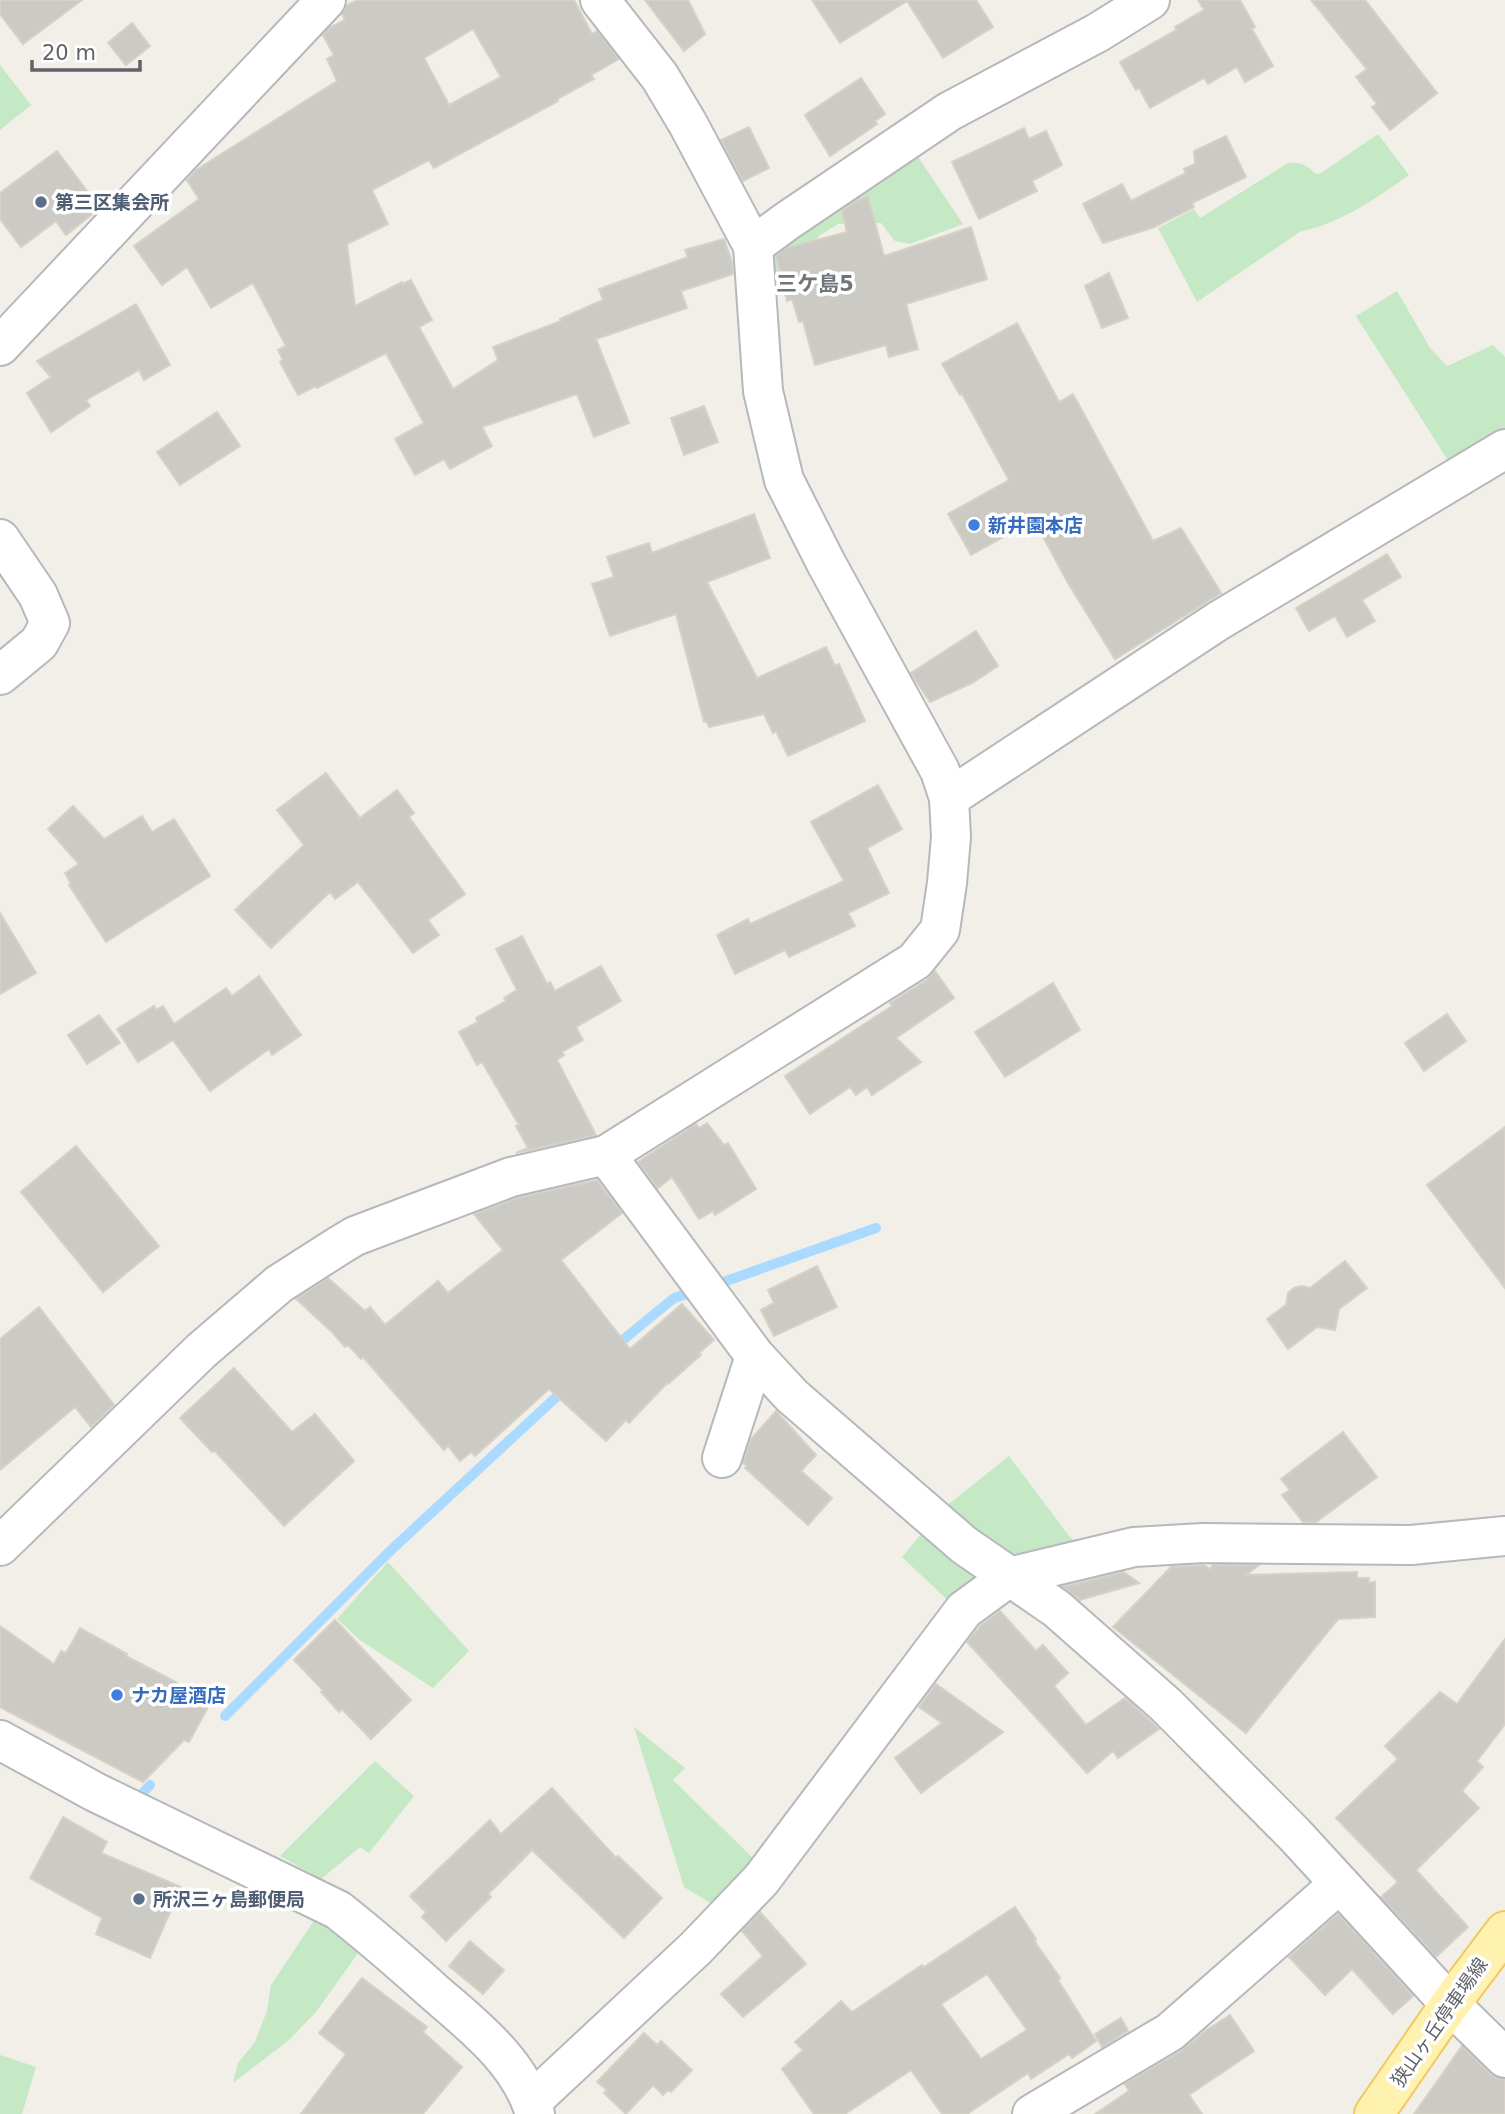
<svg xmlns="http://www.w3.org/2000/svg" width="1505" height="2114" font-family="'DejaVu Sans','Noto Sans JP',sans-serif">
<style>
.green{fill:#c5e8c5}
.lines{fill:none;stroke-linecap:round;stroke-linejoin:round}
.stream{stroke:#aadaff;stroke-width:10}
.building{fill:#cccac5;stroke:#d6d1c6;stroke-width:2;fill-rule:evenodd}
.minor-casing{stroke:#b5b8bc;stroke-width:42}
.major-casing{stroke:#f2c960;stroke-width:42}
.minor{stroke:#fff;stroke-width:38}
.major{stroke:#fff2af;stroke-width:38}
.service-dot{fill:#5c6f8a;stroke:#fff;stroke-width:2.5}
.shop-dot{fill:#3f7fe0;stroke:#fff;stroke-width:2.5}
.labels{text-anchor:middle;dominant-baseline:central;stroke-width:7;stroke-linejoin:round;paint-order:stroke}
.service-label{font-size:19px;font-weight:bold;fill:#4e5e75;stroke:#fff;text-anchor:start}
.shop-label{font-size:19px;font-weight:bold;fill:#366cbe;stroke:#fff;text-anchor:start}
.street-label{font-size:19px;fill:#5f6368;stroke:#fff}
.neighbourhood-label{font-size:21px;font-weight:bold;fill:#70757a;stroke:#fff}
</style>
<rect width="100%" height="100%" fill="#f1efe8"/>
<!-- green -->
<g class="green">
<path d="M 0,65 L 31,105 L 0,130 Z"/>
<path d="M 1378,134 L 1409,175 C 1380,196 1336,226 1301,231 L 1197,302 L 1158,228 L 1194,209 L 1200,218 L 1288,163 C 1302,162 1306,165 1316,174 L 1321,173 Z"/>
<path d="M 912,148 L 963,224 L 910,244 L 895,241 L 881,223 L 838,224 L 819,236 L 794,277 L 769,288 L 772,246 Z"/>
<path d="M 1397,291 L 1430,348 L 1447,366 L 1493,345 L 1505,357 L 1505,429 L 1451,465 L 1356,316 Z"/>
<path d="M 1009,1456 L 1069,1536 L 1079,1545 L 1017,1564 L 940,1511 Z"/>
<path d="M 926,1528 L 984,1574 L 955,1607 L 902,1557 Z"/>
<path d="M 388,1562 L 469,1651 L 433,1688 L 360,1640 L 337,1619 Z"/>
<path d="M 634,1727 L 685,1768 L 673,1780 L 759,1864 L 717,1907 L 684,1887 Z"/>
<path d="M 375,1761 L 414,1796 L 369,1853 L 360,1847 L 321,1879 L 280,1856 Z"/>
<path d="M 317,1916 L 361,1949 L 316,2012 L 289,2040 L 233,2083 L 238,2063 L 255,2042 L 267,2011 L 271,1985 Z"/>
<path d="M 0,2055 L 36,2067 L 22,2114 L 0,2114 Z"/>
</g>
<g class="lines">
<!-- stream -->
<g class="stream">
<path d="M 712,1286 L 876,1228"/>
<path d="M 613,1348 L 674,1298 L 697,1291"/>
<path d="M 225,1716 L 390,1551 L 566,1388"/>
<path d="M 141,1795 L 150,1785"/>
</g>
</g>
<!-- building -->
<g class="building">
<path d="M 0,0 L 82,0 L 23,44 L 0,14 Z"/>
<path d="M 358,0 L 574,0 L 592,34 L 597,31 L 619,59 L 591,75 L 594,79 L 557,99 L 558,101 L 434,168 L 429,160 L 372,190 L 388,224 L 347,244 L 355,306 L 402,282 L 403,284 L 411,280 L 432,320 L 419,327 L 453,389 L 498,360 L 493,347 L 561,321 L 560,319 L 603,300 L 599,289 L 688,257 L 685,250 L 724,239 L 732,262 L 733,274 L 681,291 L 687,308 L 596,339 L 629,423 L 594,437 L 577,394 L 482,427 L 492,446 L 450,469 L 444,459 L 415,475 L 395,439 L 424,423 L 386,353 L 317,388 L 316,386 L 298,395 L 280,362 L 283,360 L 278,350 L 286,346 L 253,283 L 211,308 L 187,267 L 162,285 L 134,246 L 199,199 L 187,180 L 196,170 L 337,81 L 327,59 L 334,55 L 323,35 L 329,28 L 345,20 L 342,14 L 347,5 ZM 473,29 L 501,77 L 449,105 L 424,58 Z"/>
<path d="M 645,0 L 688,0 L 705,34 L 684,51 Z"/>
<path d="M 812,0 L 976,0 L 993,27 L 943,58 L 907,1 L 840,43 Z"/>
<path d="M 1198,0 L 1240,0 L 1255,27 L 1252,29 L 1273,66 L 1245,82 L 1237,67 L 1208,84 L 1204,78 L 1150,108 L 1139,88 L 1136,90 L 1120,62 L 1176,30 L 1175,27 L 1204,10 Z"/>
<path d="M 1311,0 L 1365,0 L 1437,93 L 1390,130 L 1372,107 L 1377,104 L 1356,77 L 1367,69 Z"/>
<path d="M 132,23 L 150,46 L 126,65 L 108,43 Z"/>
<path d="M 861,78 L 885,114 L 875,121 L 877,124 L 830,156 L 805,115 Z"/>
<path d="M 749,127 L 769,168 L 743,181 L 721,140 Z"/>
<path d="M 1024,128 L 1029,139 L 1046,131 L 1062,165 L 1032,181 L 1037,191 L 979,219 L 952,162 Z"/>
<path d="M 1226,136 L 1246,177 L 1192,203 L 1194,207 L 1152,228 L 1103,243 L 1083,204 L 1122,184 L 1131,201 L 1186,173 L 1184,169 L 1195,164 L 1194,151 Z"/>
<path d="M 57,151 L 100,208 L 66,235 L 56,221 L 21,247 L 0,219 L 0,193 Z"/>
<path d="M 868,197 L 884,256 L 971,227 L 987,279 L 906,304 L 918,349 L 889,357 L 886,345 L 815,365 L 803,321 L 799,322 L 792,299 L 787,301 L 776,256 L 787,248 L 847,232 L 842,211 L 856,201 Z"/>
<path d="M 1109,273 L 1128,318 L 1102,328 L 1085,286 Z"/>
<path d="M 136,304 L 170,365 L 144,380 L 139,370 L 86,400 L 90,406 L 51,432 L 27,393 L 51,377 L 37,361 Z"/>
<path d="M 1017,323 L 1059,402 L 1073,394 L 1153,541 L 1181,528 L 1221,593 L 1115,659 L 1068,583 L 1034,520 L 971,555 L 948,514 L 1009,480 L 962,394 L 960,395 L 942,364 Z"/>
<path d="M 704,406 L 718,442 L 684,455 L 671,418 Z"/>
<path d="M 217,412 L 240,446 L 180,485 L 157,452 Z"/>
<path d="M 754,514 L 770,558 L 707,582 L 757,678 L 826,647 L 835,666 L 839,664 L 865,721 L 788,756 L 776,731 L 773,733 L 764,714 L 709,727 L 707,721 L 704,722 L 676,614 L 610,636 L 592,584 L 614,577 L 607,557 L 649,543 L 652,553 Z"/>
<path d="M 1387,554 L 1401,577 L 1362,600 L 1375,621 L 1347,637 L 1335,616 L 1309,631 L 1296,608 Z"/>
<path d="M 976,631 L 998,666 L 972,683 L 930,702 L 911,673 Z"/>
<path d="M 326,773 L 360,818 L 397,790 L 414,813 L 409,817 L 465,894 L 428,920 L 439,935 L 413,953 L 358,882 L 335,899 L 330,892 L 271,948 L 235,910 L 304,845 L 277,810 Z"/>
<path d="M 878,785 L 902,829 L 867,848 L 889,893 L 848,913 L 855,926 L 789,957 L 785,950 L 735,974 L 717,935 L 748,919 L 750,924 L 844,881 L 811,822 Z"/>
<path d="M 73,806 L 104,839 L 142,816 L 152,832 L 174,819 L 210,876 L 106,942 L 69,885 L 71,884 L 65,873 L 79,864 L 48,829 Z"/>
<path d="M 0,913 L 36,973 L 0,994 Z"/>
<path d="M 522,936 L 547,984 L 550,982 L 555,991 L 601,966 L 621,1001 L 576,1027 L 583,1040 L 562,1052 L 564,1055 L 557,1060 L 596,1135 L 516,1153 L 528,1148 L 516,1126 L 519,1125 L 482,1062 L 477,1065 L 459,1032 L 478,1022 L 476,1018 L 506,1001 L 504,998 L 517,990 L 496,949 Z"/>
<path d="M 935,971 L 954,998 L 896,1038 L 921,1062 L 872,1095 L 867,1087 L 856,1095 L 850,1087 L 810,1114 L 785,1076 L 892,1006 L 890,1003 L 927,980 Z"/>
<path d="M 259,976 L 301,1035 L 272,1055 L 269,1049 L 210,1091 L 173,1040 L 138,1062 L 117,1029 L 154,1006 L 156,1010 L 163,1006 L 174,1024 L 226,988 L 232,996 Z"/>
<path d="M 1053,983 L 1080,1030 L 1005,1077 L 975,1032 Z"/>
<path d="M 1447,1014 L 1466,1041 L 1424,1071 L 1405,1043 Z"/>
<path d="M 99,1015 L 120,1043 L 87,1064 L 68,1035 Z"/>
<path d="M 707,1123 L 724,1145 L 728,1143 L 756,1189 L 715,1215 L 713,1211 L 699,1219 L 672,1177 L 658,1188 L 638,1162 L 696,1124 L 699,1128 Z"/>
<path d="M 1505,1127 L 1505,1288 L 1427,1185 Z"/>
<path d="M 76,1146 L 159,1246 L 103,1292 L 21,1192 Z"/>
<path d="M 597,1180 L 622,1213 L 561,1260 L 630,1349 L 682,1304 L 714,1340 L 699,1353 L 701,1355 L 668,1384 L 667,1383 L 629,1423 L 626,1420 L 606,1441 L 549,1389 L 475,1456 L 471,1452 L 460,1461 L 448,1446 L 444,1450 L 363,1357 L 361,1359 L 348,1345 L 345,1347 L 332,1332 L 296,1299 L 328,1278 L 365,1311 L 370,1307 L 385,1325 L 438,1281 L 448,1293 L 503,1250 L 474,1214 L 517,1198 Z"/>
<path d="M 1345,1261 L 1367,1288 L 1339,1309 L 1335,1330 L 1317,1327 L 1288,1349 L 1267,1319 L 1286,1305 L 1288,1293 L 1294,1288 L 1302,1286 L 1310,1288 Z"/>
<path d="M 817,1266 L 837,1307 L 774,1336 L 761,1310 L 774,1303 L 768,1290 Z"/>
<path d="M 39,1307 L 114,1405 L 91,1427 L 75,1407 L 0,1470 L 0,1339 Z"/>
<path d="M 234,1368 L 292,1432 L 315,1414 L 354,1461 L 284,1526 L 214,1450 L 212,1452 L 180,1418 Z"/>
<path d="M 776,1411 L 816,1455 L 801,1471 L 832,1498 L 808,1525 L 745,1468 L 747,1466 L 743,1463 L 751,1439 Z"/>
<path d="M 1343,1432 L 1377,1477 L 1316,1522 L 1303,1522 L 1282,1495 L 1290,1490 L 1281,1479 Z"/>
<path d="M 1204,1565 L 1210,1569 L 1213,1565 L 1259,1565 L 1246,1575 L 1357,1572 L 1357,1578 L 1369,1578 L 1368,1583 L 1375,1582 L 1375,1617 L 1338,1619 L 1246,1733 L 1113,1627 L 1171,1567 Z"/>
<path d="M 1124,1572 L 1139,1583 L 1080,1600 L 1063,1587 Z"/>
<path d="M 1000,1611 L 1036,1651 L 1043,1645 L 1068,1673 L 1054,1686 L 1086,1725 L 1125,1698 L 1159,1729 L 1118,1758 L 1113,1751 L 1087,1773 L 967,1642 L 980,1626 Z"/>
<path d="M 335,1620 L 411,1700 L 371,1739 L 342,1709 L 339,1712 L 321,1692 L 323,1690 L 294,1660 Z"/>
<path d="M 0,1626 L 54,1664 L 61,1651 L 66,1653 L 80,1628 L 127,1654 L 126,1656 L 176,1682 L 208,1707 L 189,1742 L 184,1740 L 143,1782 L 0,1707 Z"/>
<path d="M 1505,1639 L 1505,1724 L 1477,1761 L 1483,1767 L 1462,1791 L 1479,1808 L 1416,1870 L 1468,1927 L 1436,1957 L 1381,1897 L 1398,1882 L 1336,1818 L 1398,1759 L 1385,1746 L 1440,1692 L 1457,1704 Z"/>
<path d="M 936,1684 L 1003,1732 L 921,1793 L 895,1758 L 942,1723 L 919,1707 Z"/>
<path d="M 552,1788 L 616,1858 L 618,1856 L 662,1898 L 624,1938 L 532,1850 L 488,1894 L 491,1897 L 446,1941 L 422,1917 L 426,1912 L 410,1896 L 490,1820 L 501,1834 Z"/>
<path d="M 63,1817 L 107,1842 L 101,1853 L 181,1887 L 150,1958 L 96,1934 L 102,1918 L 30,1878 Z"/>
<path d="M 1015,1907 L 1036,1939 L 1035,1942 L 1060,1978 L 1058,1980 L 1096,2041 L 1072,2058 L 1069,2054 L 1031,2079 L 1028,2073 L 967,2114 L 942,2114 L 911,2070 L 845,2114 L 814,2114 L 782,2069 L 803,2050 L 795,2042 L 841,2001 L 852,2012 L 922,1965 L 924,1967 ZM 987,1974 L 1027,2030 L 981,2059 L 941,2004 Z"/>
<path d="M 760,1912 L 806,1964 L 743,2017 L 721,1994 L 763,1956 L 742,1931 Z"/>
<path d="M 1338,1914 L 1413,1996 L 1393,2014 L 1352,1969 L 1325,1995 L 1289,1957 Z"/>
<path d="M 470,1941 L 504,1970 L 483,1994 L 449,1966 Z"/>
<path d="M 362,1978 L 427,2027 L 423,2032 L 462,2067 L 423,2114 L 301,2114 L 346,2054 L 319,2033 Z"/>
<path d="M 1230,2015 L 1254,2051 L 1189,2095 L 1202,2114 L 1095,2114 L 1129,2091 L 1125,2084 L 1181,2051 L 1205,2031 Z"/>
<path d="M 1121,2018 L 1128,2031 L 1102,2047 L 1095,2034 Z"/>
<path d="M 644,2033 L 657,2045 L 661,2041 L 692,2070 L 671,2092 L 668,2090 L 663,2095 L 653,2085 L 626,2114 L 604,2093 L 607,2090 L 597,2082 Z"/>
<path d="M 1462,2046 L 1490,2074 L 1499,2079 L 1505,2079 L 1505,2114 L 1414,2114 Z"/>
</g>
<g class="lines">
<defs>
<g id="minor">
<path d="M 753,246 L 787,221 L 950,111 L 1097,33 L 1150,0"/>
<path d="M 0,346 L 326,0"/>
<path d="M 0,539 L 38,595 L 50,623 L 39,643 L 0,675"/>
<path d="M 949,798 L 1218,621 L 1505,449"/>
<path d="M 606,1155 L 755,1356 L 792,1396 L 964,1545 L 1057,1609 L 1166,1705 L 1295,1835 L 1450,2004 L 1505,2058"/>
<path d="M 722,1458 L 755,1356"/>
<path d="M 0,1546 L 201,1351 L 279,1284 L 340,1245 L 355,1236 L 511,1177 L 606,1155 L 915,961 L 940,930 L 947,883 L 951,837 L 949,798 L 940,771 L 826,563 L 784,480 L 763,391 L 753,246 L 688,124 L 660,77 L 600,0"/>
<path d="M 0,1740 L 95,1792 L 338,1910 C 371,1936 402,1963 433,1991 C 472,2025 520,2061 535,2114"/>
<path d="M 531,2102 L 696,1948 L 761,1880 L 964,1610 L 1009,1577 L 1134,1547 L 1203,1543 L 1411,1545 L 1505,1536"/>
<path d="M 1032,2114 L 1170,2032 L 1339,1884"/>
</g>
<path id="major" d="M 1374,2114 L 1450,2004 L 1505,1931"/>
</defs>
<!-- minor casing -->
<use href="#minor" class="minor-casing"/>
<!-- major casing -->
<use href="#major" class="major-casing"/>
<!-- minor -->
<use href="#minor" class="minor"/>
<!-- major -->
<use href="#major" class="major"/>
</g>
<!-- markers -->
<g class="service-dot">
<circle cx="41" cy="202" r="7"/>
<circle cx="139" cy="1899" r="7"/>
</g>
<g class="shop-dot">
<circle cx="974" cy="525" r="7"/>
<circle cx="117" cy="1695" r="7"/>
</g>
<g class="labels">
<!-- service labels -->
<g class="service-label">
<text x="55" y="202">第三区集会所</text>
<text x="153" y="1899">所沢三ヶ島郵便局</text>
</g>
<!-- shop labels -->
<g class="shop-label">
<text x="988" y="525">新井園本店</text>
<text x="131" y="1695">ナカ屋酒店</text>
</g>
<!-- street labels -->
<g class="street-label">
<text transform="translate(1439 2022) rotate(-55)">狭山ヶ丘停車場線</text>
</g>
<!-- neighbourhood labels -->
<g class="neighbourhood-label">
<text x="815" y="284">三ケ島5</text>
</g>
</g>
<!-- scale -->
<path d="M32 60v10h108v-10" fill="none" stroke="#5f6368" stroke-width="3.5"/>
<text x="42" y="60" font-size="21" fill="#5f6368" stroke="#ffffff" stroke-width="5" paint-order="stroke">20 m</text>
</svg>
